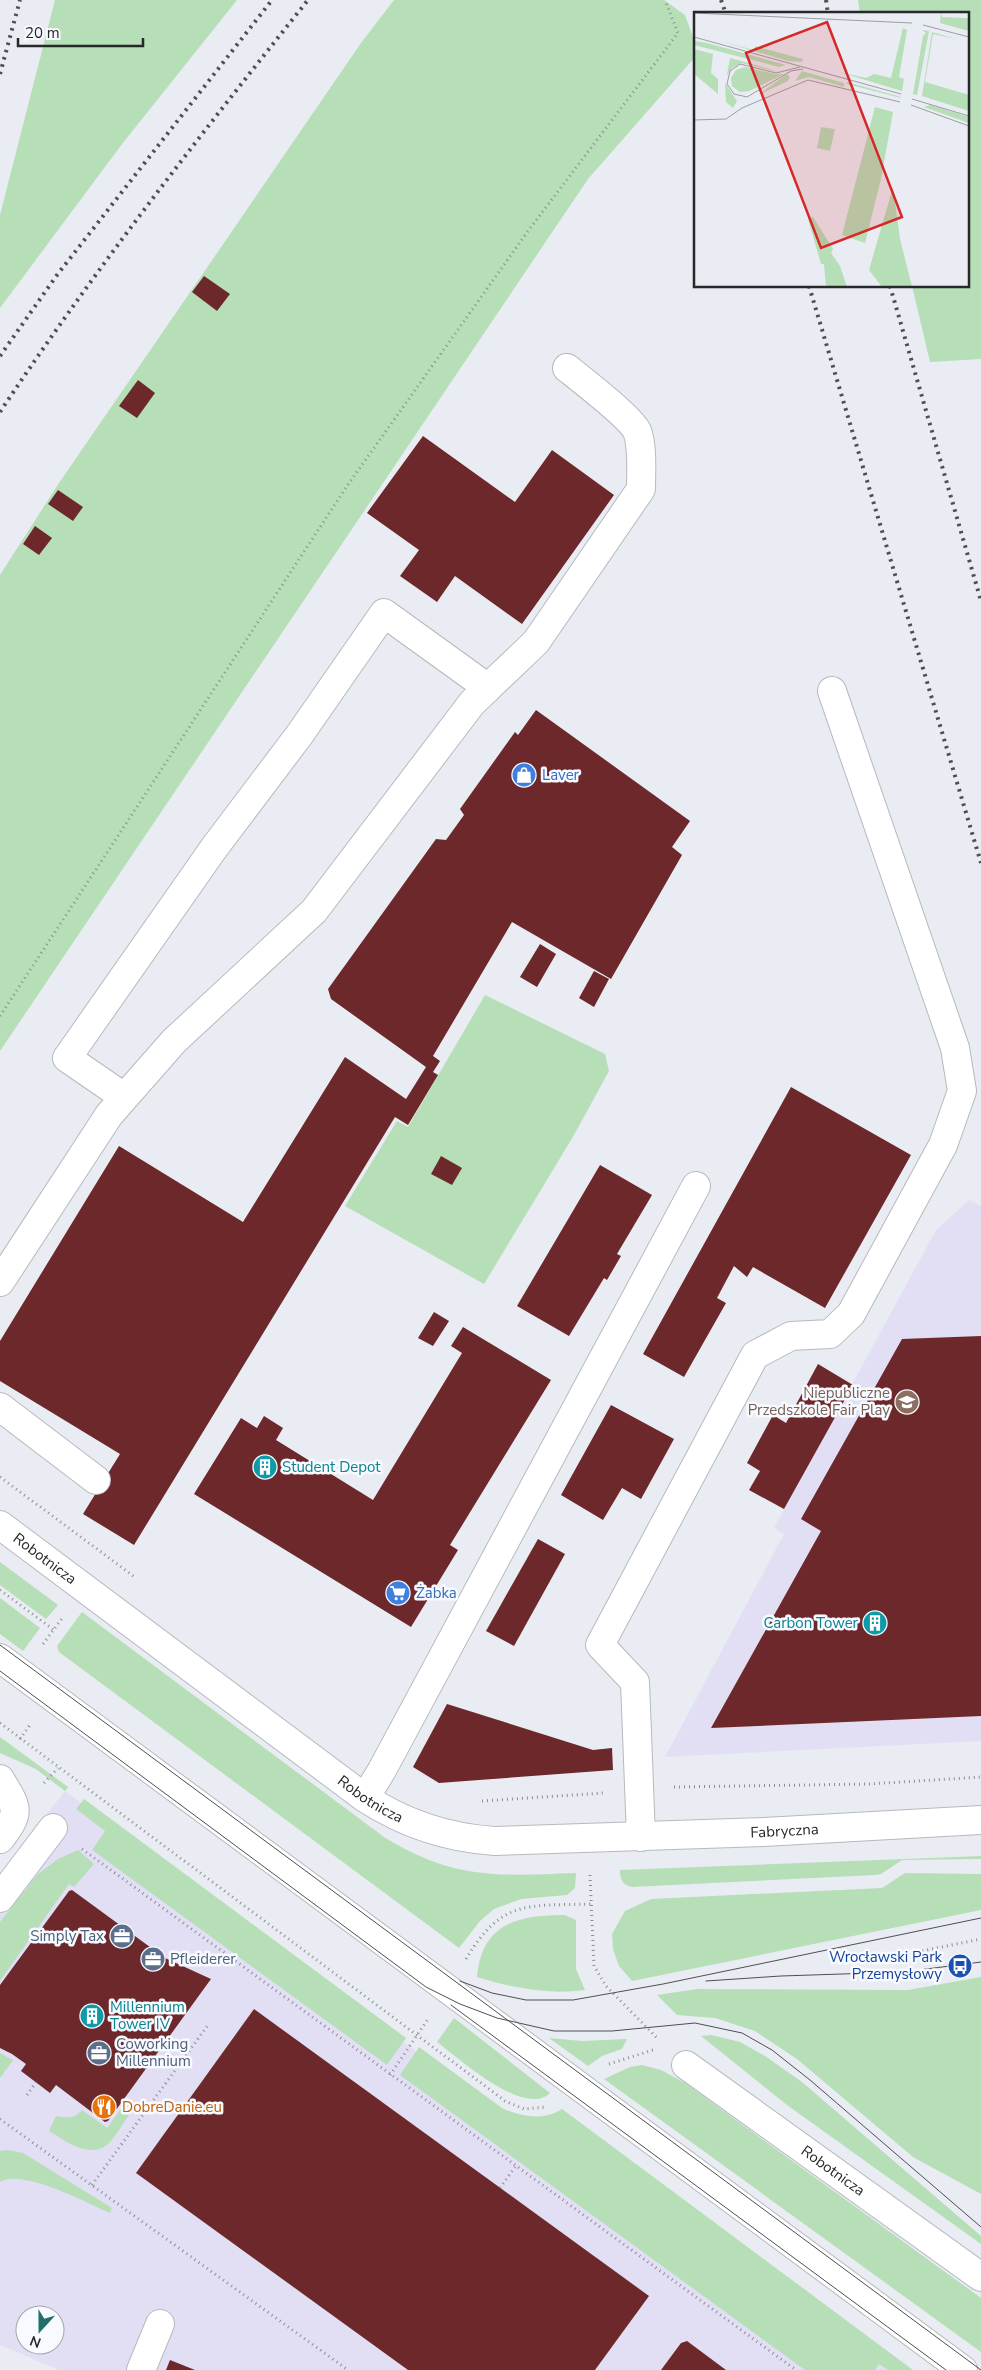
<svg xmlns="http://www.w3.org/2000/svg" width="981" height="2370" viewBox="0 0 981 2370" font-family="'Nunito Sans',sans-serif">
	<rect width="100%" height="100%" fill="#e9ecf2"/>
	<g fill="#e2dff5" fill-rule="evenodd">
		<path d="M969,1200L981,1206V1741L665,1757L784,1534L774,1528L936,1230Z"/>
		<path d="M65,1791L416,2051L888,2370H59L0,2345V1873ZM25,2315H55V2345H25Z"/>
	</g>
	<g fill="#b6deb7">
		<path d="M55,0H237L122,144L0,308V215Z"/>
		<path d="M394,0H664L685,15L695,43V57L588,179L0,1051V575L59,483L215,256L361,43Z"/>
		<path d="M858,0H981V359L930,362L912,286H967V14H860Z"/>
		<path d="M485,995L605,1054L609,1071L574,1135L484,1284L345,1206L397,1121L408,1127Z"/>
		<path d="M0,1562L58,1605L46,1619L0,1585Z"/>
		<path d="M0,1598L40,1628L23,1651L0,1634Z"/>
		<path d="M82,1612L384,1837C453,1880 499,1876 576,1873L575,1888L567,1895L521,1899L494,1909L480,1921L459,1948L59,1652L57,1646Z"/>
		<path d="M0,1737L68,1787L65,1791L36,1769L0,1753Z"/>
		<path d="M84,1799L406,2038L387,2065L92,1850L105,1831L76,1809Z"/>
		<path d="M78,1850L94,1864L74,1887L69,1884L0,1981V1922L38,1874L58,1859Z"/>
		<path d="M981,1856V1859L902,1860L881,1874L875,1875L632,1887C622,1885 620,1879 620,1870Z"/>
		<path d="M905,1873L981,1874V1910L632,1981L619,1966L613,1949L612,1934L625,1911L651,1899L882,1888Z"/>
		<path d="M565,1915L576,1920V1969L585,1990C547,1995 513,1988 477,1977C482,1923 518,1915 565,1915Z"/>
		<path d="M981,1977V2194L913,2157L797,2059L755,2031L715,2018L677,2015L657,1995L697,1989L908,1990Z"/>
		<path d="M454,2018L550,2093C524,2118 459,2058 437,2042Z"/>
		<path d="M711,2035L740,2042L765,2056L802,2082L981,2236V2244L787,2105L701,2036Z"/>
		<path d="M549,2038L582,2041L627,2039L622,2049L602,2056L588,2066Z"/>
		<path d="M419,2047L502,2108C521,2117 544,2121 562,2109L913,2370H888L879,2364L875,2370H805L400,2075Z"/>
		<path d="M0,2053L13,2060L0,2078Z"/>
		<path d="M642,2065L661,2070L685,2083L981,2298V2352L604,2079L630,2067Z"/>
		<path d="M121,2109L129,2115C122,2124 116,2137 108,2144C90,2160 64,2140 49,2131L56,2116C67,2118 75,2119 82,2110L107,2128Z"/>
		<path d="M7,2150L23,2153L112,2208L110,2213C87,2203 22,2168 0,2182V2151Z"/>
	</g>
	<g fill="#6c282a">
		<path d="M204,276L230,294L217,311L192,292Z"/>
		<path d="M138,380L155,393L137,418L119,406Z"/>
		<path d="M423,436L515,502L552,450L614,495L522,624L455,576L437,602L400,576L419,550L367,513Z"/>
		<path d="M58,490L83,507L73,521L48,504Z"/>
		<path d="M35,526L52,538L39,555L23,544Z"/>
		<path d="M536,710L690,821L672,847L682,855L611,979L512,922L433,1056L440,1061L433,1072L438,1075L408,1125L395,1117L134,1545L83,1514L120,1454L0,1381V1341L119,1146L243,1222L345,1057L406,1099L426,1067L331,999L328,989L436,839L446,840L464,815L460,809L515,732L518,735Z"/>
		<path d="M540,944L556,954L537,987L520,977Z"/>
		<path d="M594,971L609,979L594,1007L579,998Z"/>
		<path d="M791,1087L911,1155L825,1308L753,1267L747,1277L734,1266L717,1298L726,1303L684,1377L643,1354Z"/>
		<path d="M441,1156L462,1168L452,1185L431,1174Z"/>
		<path d="M600,1165L652,1195L617,1254L621,1256L607,1280L604,1278L569,1336L517,1306Z"/>
		<path d="M434,1312L449,1321L433,1346L418,1338Z"/>
		<path d="M463,1327L551,1380L450,1545L458,1550L411,1627L194,1494L241,1418L257,1428L264,1416L283,1428L276,1440L373,1500L462,1353L451,1346Z"/>
		<path d="M981,1336V1716L711,1728L821,1531L801,1519L902,1339Z"/>
		<path d="M818,1364L853,1385L784,1509L749,1490L760,1471L747,1463L773,1415L786,1423Z"/>
		<path d="M611,1405L674,1439L641,1499L622,1488L603,1520L561,1495Z"/>
		<path d="M538,1539L565,1554L514,1646L486,1631Z"/>
		<path d="M447,1704L593,1750L612,1748L613,1770L439,1783L413,1767Z"/>
		<path d="M72,1890L165,1958L211,1979L108,2121L105,2122L56,2085L50,2093L21,2071L26,2064L12,2054L0,2048V1985L69,1891Z"/>
		<path d="M254,2009L649,2296L595,2370H408L136,2173Z"/>
		<path d="M687,2341L726,2370H661L681,2343Z"/>
		<path d="M170,2360L195,2370H166Z"/>
	</g>
	<g fill="none" stroke-linecap="round" stroke-linejoin="round">
		<defs>
			<g id="minor">
				<path d="M124,1097L67,1058L214,848L300,734L384,613L488,688"/>
				<path d="M0,1282L109,1115L174,1041L314,911L472,703L536,642L641,489C641,473 643,446 637,431C630,417 582,380 567,368"/>
				<path d="M0,1407L96,1480"/>
				<path id="s1" d="M0,1525L365,1798C405,1824 446,1838 495,1841L764,1832L981,1820"/>
				<path d="M0,1658L963,2370"/>
				<path d="M0,1779C17,1808 22,1811 0,1839"/>
				<path d="M365,1798L382,1770L696,1186"/>
				<path d="M641,1837L635,1682L600,1645L755,1355L791,1336L830,1334L851,1314L943,1145L962,1091L955,1048L832,691"/>
				<path d="M0,1898L53,1828"/>
				<path id="s2" d="M686,2065L981,2277"/>
				<path d="M141,2370L160,2324"/>
			</g>
		</defs>
		<use href="#minor" stroke="#b6b9be" stroke-width="30"/>
		<g stroke="#8c8e92" stroke-width="3" stroke-dasharray="1 4" stroke-linecap="butt">
			<path d="M0,1016L347,486L528,231L678,33L665,0"/>
			<path d="M0,1477L136,1578"/>
			<path d="M0,1590L54,1630"/>
			<path d="M43,1644L63,1617"/>
			<path d="M0,1723L505,2101L524,2109L546,2107"/>
			<path d="M20,1739L30,1725"/>
			<path d="M44,1783L58,1768"/>
			<path d="M674,1787L869,1784L981,1777"/>
			<path d="M482,1801L603,1793"/>
			<path d="M82,1849L796,2370"/>
			<path d="M590,1875L594,1966L606,1986L659,2040"/>
			<path d="M888,1958L981,1939"/>
			<path d="M466,1959C502,1899 527,1906 591,1904"/>
			<path d="M609,2064L653,2050"/>
			<path d="M390,2075L428,2019"/>
			<path d="M27,2095L36,2082"/>
			<path d="M0,2119L348,2370"/>
			<path d="M92,2185L208,2025"/>
			<path d="M500,2188L515,2167"/>
		</g>
		<use href="#minor" stroke="#fff" stroke-width="28"/>
		<g stroke="#4e4f52" stroke-width="1">
			<path d="M0,1645L981,2370"/>
			<path d="M0,1671L426,1987L460,2004L497,2018L554,2031H612L695,2023L742,2033L772,2050L810,2080L981,2227"/>
			<path d="M460,1981L492,1993L526,2000H573L663,1984L981,1918"/>
			<path d="M706,1981L781,1976L903,1972L981,1962"/>
			<path d="M451,2005L946,2370"/>
		</g>
		<g stroke="#4e4f52" stroke-width="4" stroke-dasharray="2.5 5" stroke-linecap="butt">
			<path d="M721,0L726,14"/>
			<path d="M826,0L828,14"/>
			<path d="M0,74L20,0"/>
			<path d="M809,286L981,863"/>
			<path d="M890,286L981,601"/>
			<path d="M0,356L57,275L272,0"/>
			<path d="M0,412C95,269 201,134 308,0"/>
		</g>
	</g>
	<defs>
		<symbol id="shop-disc" viewBox="-11 -11 22 22"><circle r="9.5" fill="#3f7fe0" stroke="#f7faff"/><path d="M-5-2.5h2.3a2.7 3.5 0 0 1 5.4 0H5L5.5 6h-11ZM-1.5-2.5h3a1.5 2.3 0 0 0-3 0Z" fill="#fff"/></symbol>
		<symbol id="school-disc" viewBox="-11 -11 22 22"><circle r="9.5" fill="#8d6e63" stroke="#f7faff"/><path d="M0-5L7-2L0 1L-7-2ZM-4 1L0 2.5L4 1V4Q0 6-4 4Z" fill="#fff"/></symbol>
		<symbol id="building-disc" viewBox="-11 -11 22 22"><circle r="9.5" fill="#0f9aa8" stroke="#f7faff"/><path d="M-4-6H4V6H1V3H-1V6H-4ZM-2.5-4.3h1.7v1.8h-1.7ZM.8-4.3h1.7v1.8H.8ZM-2.5-1h1.7V.8h-1.7ZM.8-1h1.7V.8H.8Z" fill="#fff"/></symbol>
		<symbol id="supermarket-disc" viewBox="-11 -11 22 22"><circle r="9.5" fill="#3f7fe0" stroke="#f7faff"/><path d="M-6-5.5h2.5l.6 2H6L4.5 2H-2.5L-4.4-4H-6ZM-1.5 3.2a1.3 1.3 0 1 0 .1 0ZM3 3.2a1.3 1.3 0 1 0 .1 0Z" fill="#fff"/></symbol>
		<symbol id="office-disc" viewBox="-11 -11 22 22"><circle r="9.5" fill="#5c6f8a" stroke="#f7faff"/><path d="M-6-3h4V-5.5h4V-3h4V5H-6ZM-1-4.5V-3h2v-1.5ZM-6 0V1H6V0Z" fill="#fff"/></symbol>
		<symbol id="bus-disc" viewBox="-11 -11 22 22"><circle r="9.5" fill="#1a4fb4" stroke="#f7faff"/><path d="M-5-6H5V4H4V6H2V4H-2V6H-4V4H-5ZM-3.5-4V0h7V-4ZM-3.5 1.2v1.5H-2V1.2ZM2 1.2v1.5H3.5V1.2Z" fill="#fff"/></symbol>
		<symbol id="restaurant-disc" viewBox="-11 -11 22 22"><circle r="9.5" fill="#e8710a" stroke="#f7faff"/><path d="M-5-6h1v4h1v-4h1v4h1v-4h1v5L-1.5 .5V6h-2V.5L-5-1ZM5-6V6H3V1.5H1.5Q1.5-4 5-6Z" fill="#fff"/></symbol>
	</defs>
	<g fill-rule="evenodd">
		<use href="#shop-disc" x="510" y="761" width="28" height="28"/>
		<use href="#school-disc" x="893" y="1388" width="28" height="28"/>
		<use href="#building-disc" x="251" y="1453" width="28" height="28"/>
		<use href="#supermarket-disc" x="384" y="1579" width="28" height="28"/>
		<use href="#building-disc" x="861" y="1609" width="28" height="28"/>
		<use href="#office-disc" x="108" y="1922" width="28" height="28"/>
		<use href="#office-disc" x="139" y="1945" width="28" height="28"/>
		<use href="#bus-disc" x="946" y="1952" width="28" height="28"/>
		<use href="#building-disc" x="78" y="2002" width="28" height="28"/>
		<use href="#office-disc" x="85" y="2039" width="28" height="28"/>
		<use href="#restaurant-disc" x="90" y="2093" width="28" height="28"/>
	</g>
	<g text-anchor="middle" stroke-width="5" stroke-linejoin="round" paint-order="stroke">
		<g font-size="15" fill="#366cbe" stroke="#f7faff" text-anchor="start">
			<text x="542" y="780">Laver</text>
			<text x="416" y="1598">Żabka</text>
		</g>
		<g font-size="15" fill="#785e54" stroke="#f7faff" text-anchor="end">
			<text x="890" y="1398">Niepubliczne<tspan x="890" dy="17">Przedszkole Fair Play</tspan></text>
		</g>
		<g font-size="15" fill="#0d838f" stroke="#f7faff" text-anchor="start">
			<text x="282" y="1472">Student Depot</text>
			<text x="858" y="1628" text-anchor="end">Carbon Tower</text>
			<text x="110" y="2012">Millennium<tspan x="110" dy="17">Tower IV</tspan></text>
		</g>
		<g font-size="15" fill="#27282a" stroke="#f7faff">
			<text dy="5" stroke="none"><textPath href="#s1" startOffset="56">Robotnicza</textPath></text>
			<text dy="5" stroke="none"><textPath href="#s1" startOffset="461">Robotnicza</textPath></text>
			<text dy="5" stroke="none"><textPath href="#s1" startOffset="884">Fabryczna</textPath></text>
			<text dy="5" stroke="none"><textPath href="#s2" startOffset="181">Robotnicza</textPath></text>
		</g>
		<g font-size="15" fill="#4e5e75" stroke="#f7faff" text-anchor="start">
			<text x="104" y="1941" text-anchor="end">Simply Tax</text>
			<text x="170" y="1964">Pfleiderer</text>
			<text x="116" y="2049">Coworking<tspan x="116" dy="17">Millennium</tspan></text>
		</g>
		<g font-size="15" fill="#164399" stroke="#f7faff" text-anchor="end">
			<text x="942" y="1962">Wrocławski Park<tspan x="942" dy="17">Przemysłowy</tspan></text>
		</g>
		<g font-size="15" fill="#c56008" stroke="#f7faff" text-anchor="start">
			<text x="122" y="2112">DobreDanie.eu</text>
		</g>
	</g>
	<g transform="translate(694 12)">
		<rect width="275" height="275" fill="#e9ecf2"/>
		<path d="M247,0L248,5L274,6L275,19L246,11ZM209,16L213,18L205,65L210,67L208,79L145,60L172,66L180,62L197,66ZM228,18L235,19L223,83L219,82L229,24L232,21ZM238,20L262,27L239,22L231,70L275,83V99L228,84ZM0,29L13,31L92,53L85,55L0,33ZM26,29L60,38L61,34L109,47L108,50L94,49ZM0,37L19,42L17,61L24,67V82L0,62ZM36,46L76,57L85,60L47,51L38,56L33,63ZM51,55L81,62H90L55,79L46,80L38,74L37,66L42,58ZM108,59L150,71V75L115,65L101,69ZM93,62L96,65L94,69L64,83ZM153,70L207,85V86L153,72ZM31,71L43,89L39,96L32,90ZM236,93L275,105V111L230,95ZM181,95L199,100L187,167L171,231L148,223ZM127,115L141,117L136,139L123,136ZM199,175L206,227L218,275H188L175,258ZM119,205L139,237L137,241L146,254L153,275H132L130,252H127L114,207Z" fill="#b6deb7"/>
		<path fill="none" stroke="#9b9ea2" stroke-width="1" d="M0,1L218,11M229,13L275,25M0,25L207,82M106,55L82,61L46,52L36,59L33,72L40,82L53,85L97,59L109,57M218,87L275,104M217,93L275,114M0,108L32,107L48,96L114,68L206,90"/>
		<path fill="#d62828" fill-opacity="0.15" stroke="#d62828" stroke-width="2.5" d="M133,10L208,205L127,236L52,41Z"/>
		<rect width="275" height="275" fill="none" stroke="#27282a" stroke-width="2.5"/>
	</g>
	<g transform="translate(40 2330) rotate(201)"><circle r="24" fill="#f7faff" stroke="#a4a6aa"/>
	<path d="M0-4L9 19L0 12L-9 19Z" fill="#256f69"/>
	<text y="-8" font-size="14" font-weight="bold" text-anchor="middle" fill="#27282a">N</text>
	</g>
	<path d="M18 38v8h125v-8" fill="none" stroke="#27282a" stroke-width="2.5"/>
	<text x="25" y="38" font-size="15" fill="#27282a" stroke="#f7faff" stroke-width="4" paint-order="stroke">20 m</text>
</svg>
